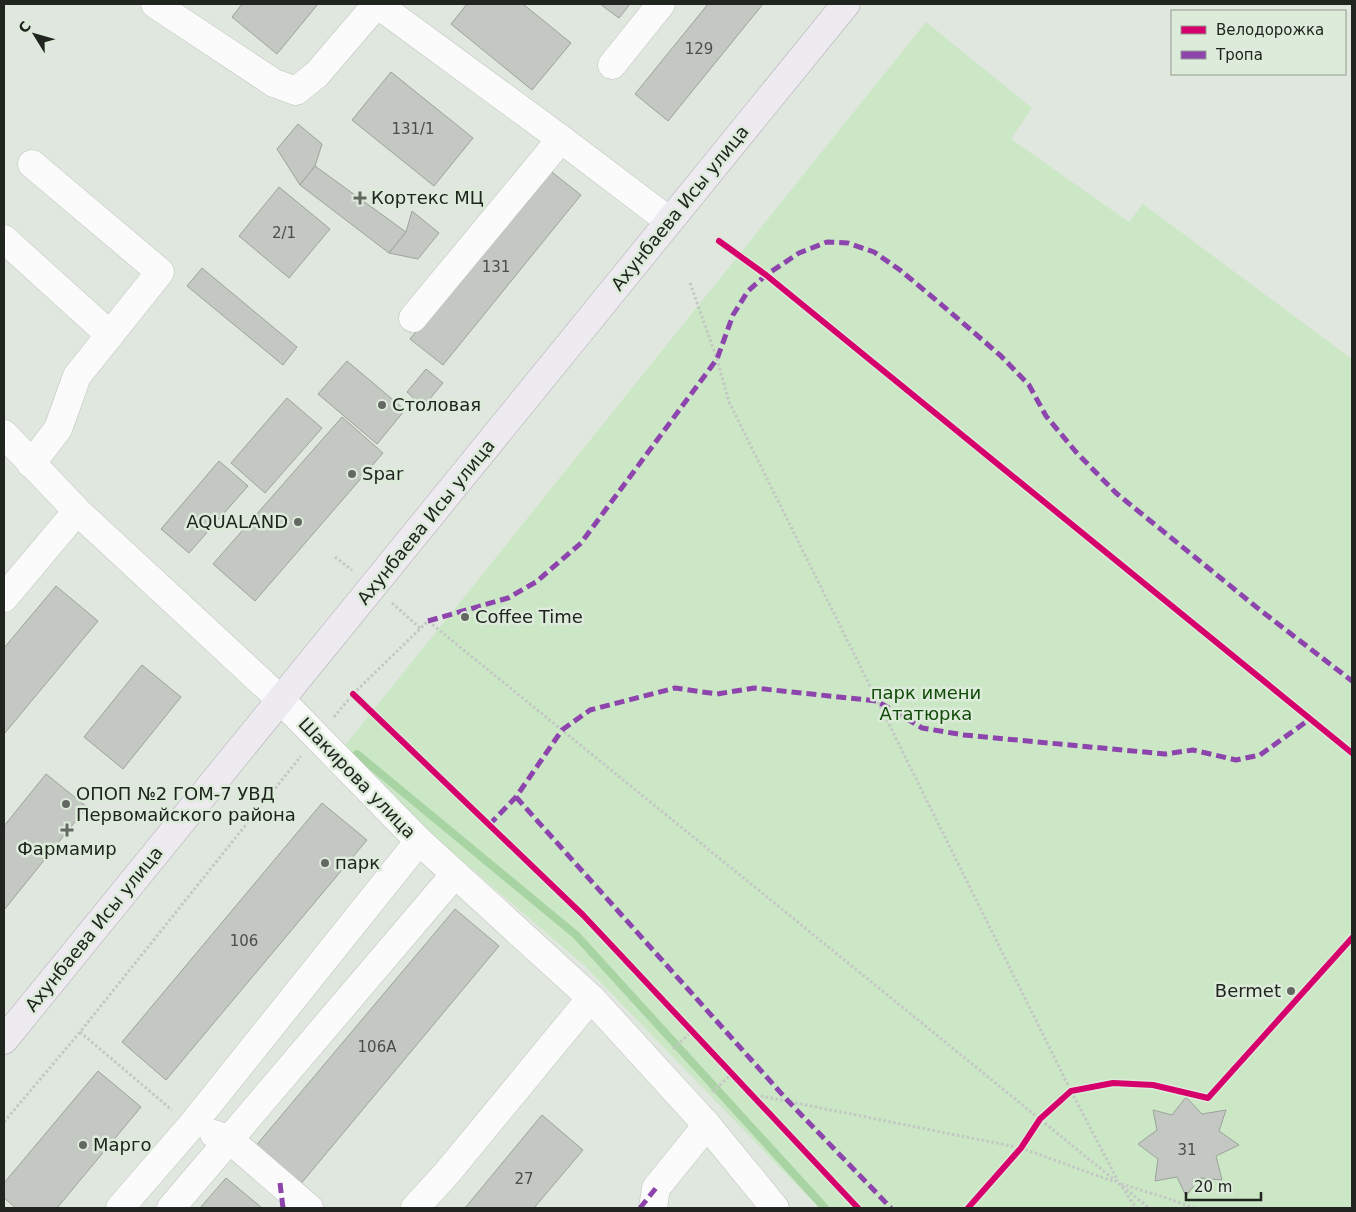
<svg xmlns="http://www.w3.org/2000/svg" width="1356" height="1212" viewBox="0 0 1356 1212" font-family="'DejaVu Sans',sans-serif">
	<rect width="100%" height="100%" fill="#e0e7de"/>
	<path fill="#cbe7c6" d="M926,22L1032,108L1011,139L1129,222L1143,204L1352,359V1208H819L585,966L338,754Z"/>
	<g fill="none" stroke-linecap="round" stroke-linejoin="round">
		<path stroke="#a8d3a2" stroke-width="8" d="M357,754L576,935L825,1208"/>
	</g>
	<g fill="#c3c9c2" stroke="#9da29b">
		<path d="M242,4H318L277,54L232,17Z"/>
		<path d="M467,4H523L571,43L532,90L451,24Z"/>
		<path d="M600,4H630L619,18Z"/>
		<path d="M708,4H763L668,121L635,94Z"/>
		<path d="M391,72L473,138L434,186L352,120Z"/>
		<path d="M298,124L322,144L315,166L300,185L277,149Z"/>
		<path d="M315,166L406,232L389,253L300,185Z"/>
		<path d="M548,169L581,195L443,365L410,339Z"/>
		<path d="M279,187L330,229L289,278L239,236Z"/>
		<path d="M412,211L439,233L418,259L389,253L406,232Z"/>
		<path d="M202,268L297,347L283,365L187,286Z"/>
		<path d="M347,361L405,410L377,444L318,394Z"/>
		<path d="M426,369L443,383L423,407L407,392Z"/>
		<path d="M287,398L322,428L265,493L231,463Z"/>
		<path d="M342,417L383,453L255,601L213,564Z"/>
		<path d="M219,461L248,486L189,553L161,529Z"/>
		<path d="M56,586L98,621L4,734V648Z"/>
		<path d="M142,665L181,697L123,769L84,737Z"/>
		<path d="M46,774L87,807L4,910V826Z"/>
		<path d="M322,803L367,840L166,1080L122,1042Z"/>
		<path d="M455,909L499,946L299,1186L254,1148Z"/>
		<path d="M98,1071L141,1107L57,1208H16L4,1198V1183Z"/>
		<path d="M1186,1097L1202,1114L1226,1110L1219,1131L1239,1145L1216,1156L1222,1180L1200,1178L1186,1196L1177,1177L1155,1181L1158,1159L1138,1144L1157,1130L1153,1110L1172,1115Z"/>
		<path d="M542,1115L583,1150L534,1208H465Z"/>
		<path d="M226,1178L262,1208H200Z"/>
	</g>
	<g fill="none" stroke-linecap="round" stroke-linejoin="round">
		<defs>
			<g id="minor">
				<path d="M155,4L274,83L296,91L317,74L377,4L561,139L669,221"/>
				<path d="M612,65L661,4"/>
				<path d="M4,239L110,335"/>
				<path d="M413,318L561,139"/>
				<path d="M4,434L77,511L281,700L419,841L591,998L707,1125L775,1208"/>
				<path d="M31,464L58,429L77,376L160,272L32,164"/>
				<path d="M4,598L77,511"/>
				<path d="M214,1134L230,1140L309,1208"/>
				<path d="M120,1208L191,1126L419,841"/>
				<path d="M171,1208L455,874"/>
				<path d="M415,1208L447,1173L591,998"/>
				<path d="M653,1208L656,1188L707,1125"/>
			</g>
			<path id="major" d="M4,1040L846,4"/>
		</defs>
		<use href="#minor" stroke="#bec4bd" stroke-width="29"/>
		<use href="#major" stroke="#b0aeb4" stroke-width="29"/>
		<g stroke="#c4c8c4" stroke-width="3" stroke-dasharray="2.5 2.5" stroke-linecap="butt">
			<path d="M719,241L766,275L1352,753"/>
			<path d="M690,283L717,359L729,402L1071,1091L1118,1181"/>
			<path d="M335,557L352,570"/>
			<path d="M392,603L421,629"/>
			<path d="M334,717L353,694L428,621L1149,1208"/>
			<path d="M80,1032L172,1110"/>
			<path d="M673,1049L692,1031"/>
			<path d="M712,1092L732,1074"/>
			<path d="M751,1094L1021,1148L1115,1182"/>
			<path d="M4,1122L80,1032L301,756"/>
			<path d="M1121,1184L1167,1198L1194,1208"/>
			<path d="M1122,1187L1136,1208"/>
		</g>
		<use href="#minor" stroke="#fafbfa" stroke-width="28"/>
		<use href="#major" stroke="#eeebf0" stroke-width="28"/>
		<g stroke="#8e44ad" stroke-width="5" stroke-dasharray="10 5" stroke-linecap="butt">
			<path d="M428,621L508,598L536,582L581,543L717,359L733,315L748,291L766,275L799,253L827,242L848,243L874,252L900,270L949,311L1001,356L1029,385L1046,416L1076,452L1116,493L1260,610L1352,681"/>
			<path d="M516,797L789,1102L891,1208"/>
			<path d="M489,825L516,797L562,730L590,710L675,688L717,694L754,688L877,701L922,728L964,735L1165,754L1193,750L1236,760L1260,755L1310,719"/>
			<path d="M280,1183L283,1208"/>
			<path d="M640,1208L656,1188"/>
		</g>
		<defs>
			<g id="cycleway">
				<path d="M719,241L766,275L1352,753"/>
				<path d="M353,694L583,915L858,1208"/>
				<path d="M968,1208L1021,1148L1040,1119L1071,1091L1113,1083L1153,1085L1208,1098L1352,938"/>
			</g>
		</defs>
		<use href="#cycleway" stroke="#ddebda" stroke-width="9"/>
		<use href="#cycleway" stroke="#d6006c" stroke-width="6"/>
	</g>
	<g fill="#636962" stroke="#ddebda" stroke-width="2">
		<path d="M357.5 190.5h5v5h5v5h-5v5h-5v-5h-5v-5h5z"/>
		<circle cx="382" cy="405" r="5"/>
		<circle cx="352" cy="474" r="5"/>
		<circle cx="298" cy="522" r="5"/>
		<circle cx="465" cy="617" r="5"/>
		<circle cx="66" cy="804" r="5"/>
		<path d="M64.5 822.5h5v5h5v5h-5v5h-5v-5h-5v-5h5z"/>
		<circle cx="325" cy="863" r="5"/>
		<circle cx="1291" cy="991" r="5"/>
		<circle cx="83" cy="1145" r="5"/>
	</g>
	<g text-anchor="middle" stroke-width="5" stroke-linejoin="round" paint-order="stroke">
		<g font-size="15" fill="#494e48">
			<text x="699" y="54">129</text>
			<text x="413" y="134">131/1</text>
			<text x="284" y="238">2/1</text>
			<text x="496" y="272">131</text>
			<text x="244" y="946">106</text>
			<text x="377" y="1052">106А</text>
			<text x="1187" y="1155">31</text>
			<text x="524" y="1184">27</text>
		</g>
		<g font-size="18" fill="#20251f" stroke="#ddebda" text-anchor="start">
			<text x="371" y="204">Кортекс МЦ</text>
			<text x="392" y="411">Столовая</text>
			<text x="362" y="480">Spar</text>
			<text x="288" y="528" text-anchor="end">AQUALAND</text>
			<text x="475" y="623">Coffee Time</text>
			<text x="76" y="800">ОПОП №2 ГОМ-7 УВД<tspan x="76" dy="21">Первомайского района</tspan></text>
			<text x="67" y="855" text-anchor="middle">Фармамир</text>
			<text x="335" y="869">парк</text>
			<text x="1281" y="997" text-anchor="end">Bermet</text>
			<text x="93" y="1151">Марго</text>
		</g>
		<g font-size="18" fill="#20251f" stroke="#ddebda">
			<text transform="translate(680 208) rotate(-51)" y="6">Ахунбаева Исы улица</text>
			<text transform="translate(426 522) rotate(-51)" y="6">Ахунбаева Исы улица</text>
			<text transform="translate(357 778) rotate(46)" y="6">Шакирова улица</text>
			<text transform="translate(94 929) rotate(-51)" y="6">Ахунбаева Исы улица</text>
		</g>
		<g font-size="18" fill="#104b07" stroke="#ddebda">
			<text x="926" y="699">парк имени<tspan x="926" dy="21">Ататюрка</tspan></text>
		</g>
	</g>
	<rect width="1356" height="1212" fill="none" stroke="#20251f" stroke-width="10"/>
	<rect x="1171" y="10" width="175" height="65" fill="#ddebda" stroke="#919c8f"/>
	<rect x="1181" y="26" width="25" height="8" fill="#d6006c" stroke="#919c8f"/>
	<text x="1216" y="35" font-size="15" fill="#20251f">Велодорожка</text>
	<rect x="1181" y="51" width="25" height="8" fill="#8e44ad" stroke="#919c8f"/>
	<text x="1216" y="60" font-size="15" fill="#20251f">Тропа</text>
	<g transform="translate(35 35) rotate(307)" stroke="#ddebda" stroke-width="4" paint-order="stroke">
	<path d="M0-4L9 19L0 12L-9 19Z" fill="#20251f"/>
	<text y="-8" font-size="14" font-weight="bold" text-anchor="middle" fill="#20251f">С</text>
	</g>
	<path d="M1186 1192v8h75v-8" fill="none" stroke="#20251f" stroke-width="2.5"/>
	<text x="1194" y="1192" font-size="15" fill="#20251f" stroke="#ddebda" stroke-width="4" paint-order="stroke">20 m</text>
</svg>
